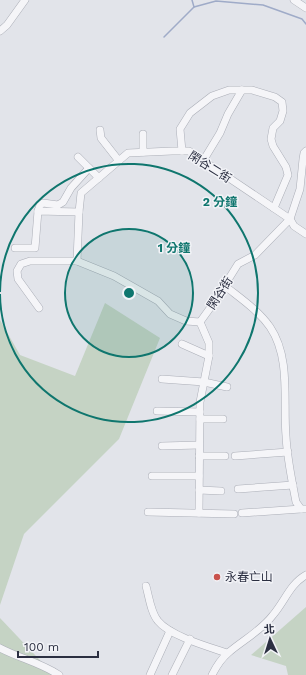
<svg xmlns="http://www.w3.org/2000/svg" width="306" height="675" viewBox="0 0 306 675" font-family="'Work Sans','Noto Sans TC',sans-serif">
	<rect width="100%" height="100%" fill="#e2e4ea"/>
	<g fill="#c5d3c4">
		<path d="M105,303L160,338L119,439L24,534L0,605V320L20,355L75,376Z"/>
		<path d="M306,607V675H288L286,666L251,655Z"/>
		<path d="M0,618L53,674V675H0Z"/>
	</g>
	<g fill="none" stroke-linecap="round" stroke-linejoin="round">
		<g stroke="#9fabc8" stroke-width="1.5">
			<path d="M192,0L194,7L216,1L263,5L302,19L306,24"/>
			<path d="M164,37L194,7"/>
		</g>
		<defs>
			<g id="minor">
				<path d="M294,0L306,8"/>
				<path d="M0,31L7,25L25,0"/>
				<path d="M100,130L101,138L119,161"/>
				<path d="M143,134V152"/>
				<path d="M182,151L180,129L190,113L212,96L229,90H252L275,97L282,102L283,111L280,121L273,128L271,139L273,146L286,167L288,175L274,208"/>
				<path d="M78,157L99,178"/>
				<path d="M203,161L220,133L228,114L242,90"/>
				<path d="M38,211L40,205L43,203L58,205L63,202L71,188L89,168"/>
				<path d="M15,248H35L38,211L79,212"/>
				<path d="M77,261L79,212L81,193L128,153L172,151H189L290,219L294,226L306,234"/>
				<path d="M225,286C240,298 258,310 270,327C291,358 283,401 286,436C287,458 292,481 296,502L301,509H306"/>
				<path d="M39,308L18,279L17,271L21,264L30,261H77L114,276L158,301L170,314L186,321L200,322L213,304L238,264L255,255L290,219L300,189L303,159L304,153L306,151"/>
				<path d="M182,344L209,356"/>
				<path d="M162,379L204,382L227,387"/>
				<path d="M157,411L200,412"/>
				<path d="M200,419H223"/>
				<path d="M162,446L199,445"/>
				<path d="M199,456H225"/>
				<path d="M235,456L288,452"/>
				<path d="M152,476H199"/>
				<path d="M238,489L293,485"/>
				<path d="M199,490L221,491"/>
				<path d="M148,512L234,514"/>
				<path d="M199,513L200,402L209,356V343L200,322"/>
				<path d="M242,513L301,509"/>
				<path d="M146,586C149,597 151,613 158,621C170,636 209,647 227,653"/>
				<path d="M0,648C19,658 41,663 59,675"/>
				<path d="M150,675L170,631"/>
				<path d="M172,675L190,639"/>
				<path d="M212,675C216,667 221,659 228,653C243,640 261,631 273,615C285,601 290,584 306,575"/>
			</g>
		</defs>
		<use href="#minor" stroke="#abaeb7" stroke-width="8"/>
		<use href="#minor" stroke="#f5f5f8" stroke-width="7"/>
	</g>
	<circle cx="129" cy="293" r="64" fill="#0f766e" fill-opacity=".12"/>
	<g fill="none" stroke="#0f766e" stroke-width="2">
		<circle cx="129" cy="293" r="64"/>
		<path d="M0 292A129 129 0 1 1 0 294"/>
	</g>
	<circle fill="#c9524d" stroke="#f2f3f7" stroke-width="1.5" cx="217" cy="577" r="4"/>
	<g text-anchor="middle" stroke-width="3" stroke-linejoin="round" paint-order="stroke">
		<g font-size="12" fill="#2b2f41" stroke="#f2f3f7">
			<text transform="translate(210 167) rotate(32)" y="4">閑谷二街</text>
			<text transform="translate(220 293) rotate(-57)" y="4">閑谷街</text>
		</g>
		<g font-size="12" fill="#2b2f41" stroke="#f2f3f7" text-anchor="start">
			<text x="225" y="581">永春亡山</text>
		</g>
	</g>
	<circle cx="129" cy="293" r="6" fill="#0f766e" stroke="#f2f3f7" stroke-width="2"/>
	<g font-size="12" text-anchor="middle" font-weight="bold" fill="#0f766e" stroke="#f2f3f7" stroke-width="3" stroke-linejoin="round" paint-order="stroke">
		<text x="220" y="206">2 分鐘</text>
		<text x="174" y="252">1 分鐘</text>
	</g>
	<g transform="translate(270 639) rotate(356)" stroke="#f2f3f7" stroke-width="3" paint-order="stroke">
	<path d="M0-3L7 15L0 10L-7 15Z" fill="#2b2f41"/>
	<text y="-6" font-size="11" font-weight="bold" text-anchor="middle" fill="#2b2f41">北</text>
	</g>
	<path d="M18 651v6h80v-6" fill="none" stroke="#2b2f41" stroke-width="2"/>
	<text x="24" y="651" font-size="12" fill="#2b2f41" stroke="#f2f3f7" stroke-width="3" paint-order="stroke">100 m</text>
</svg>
